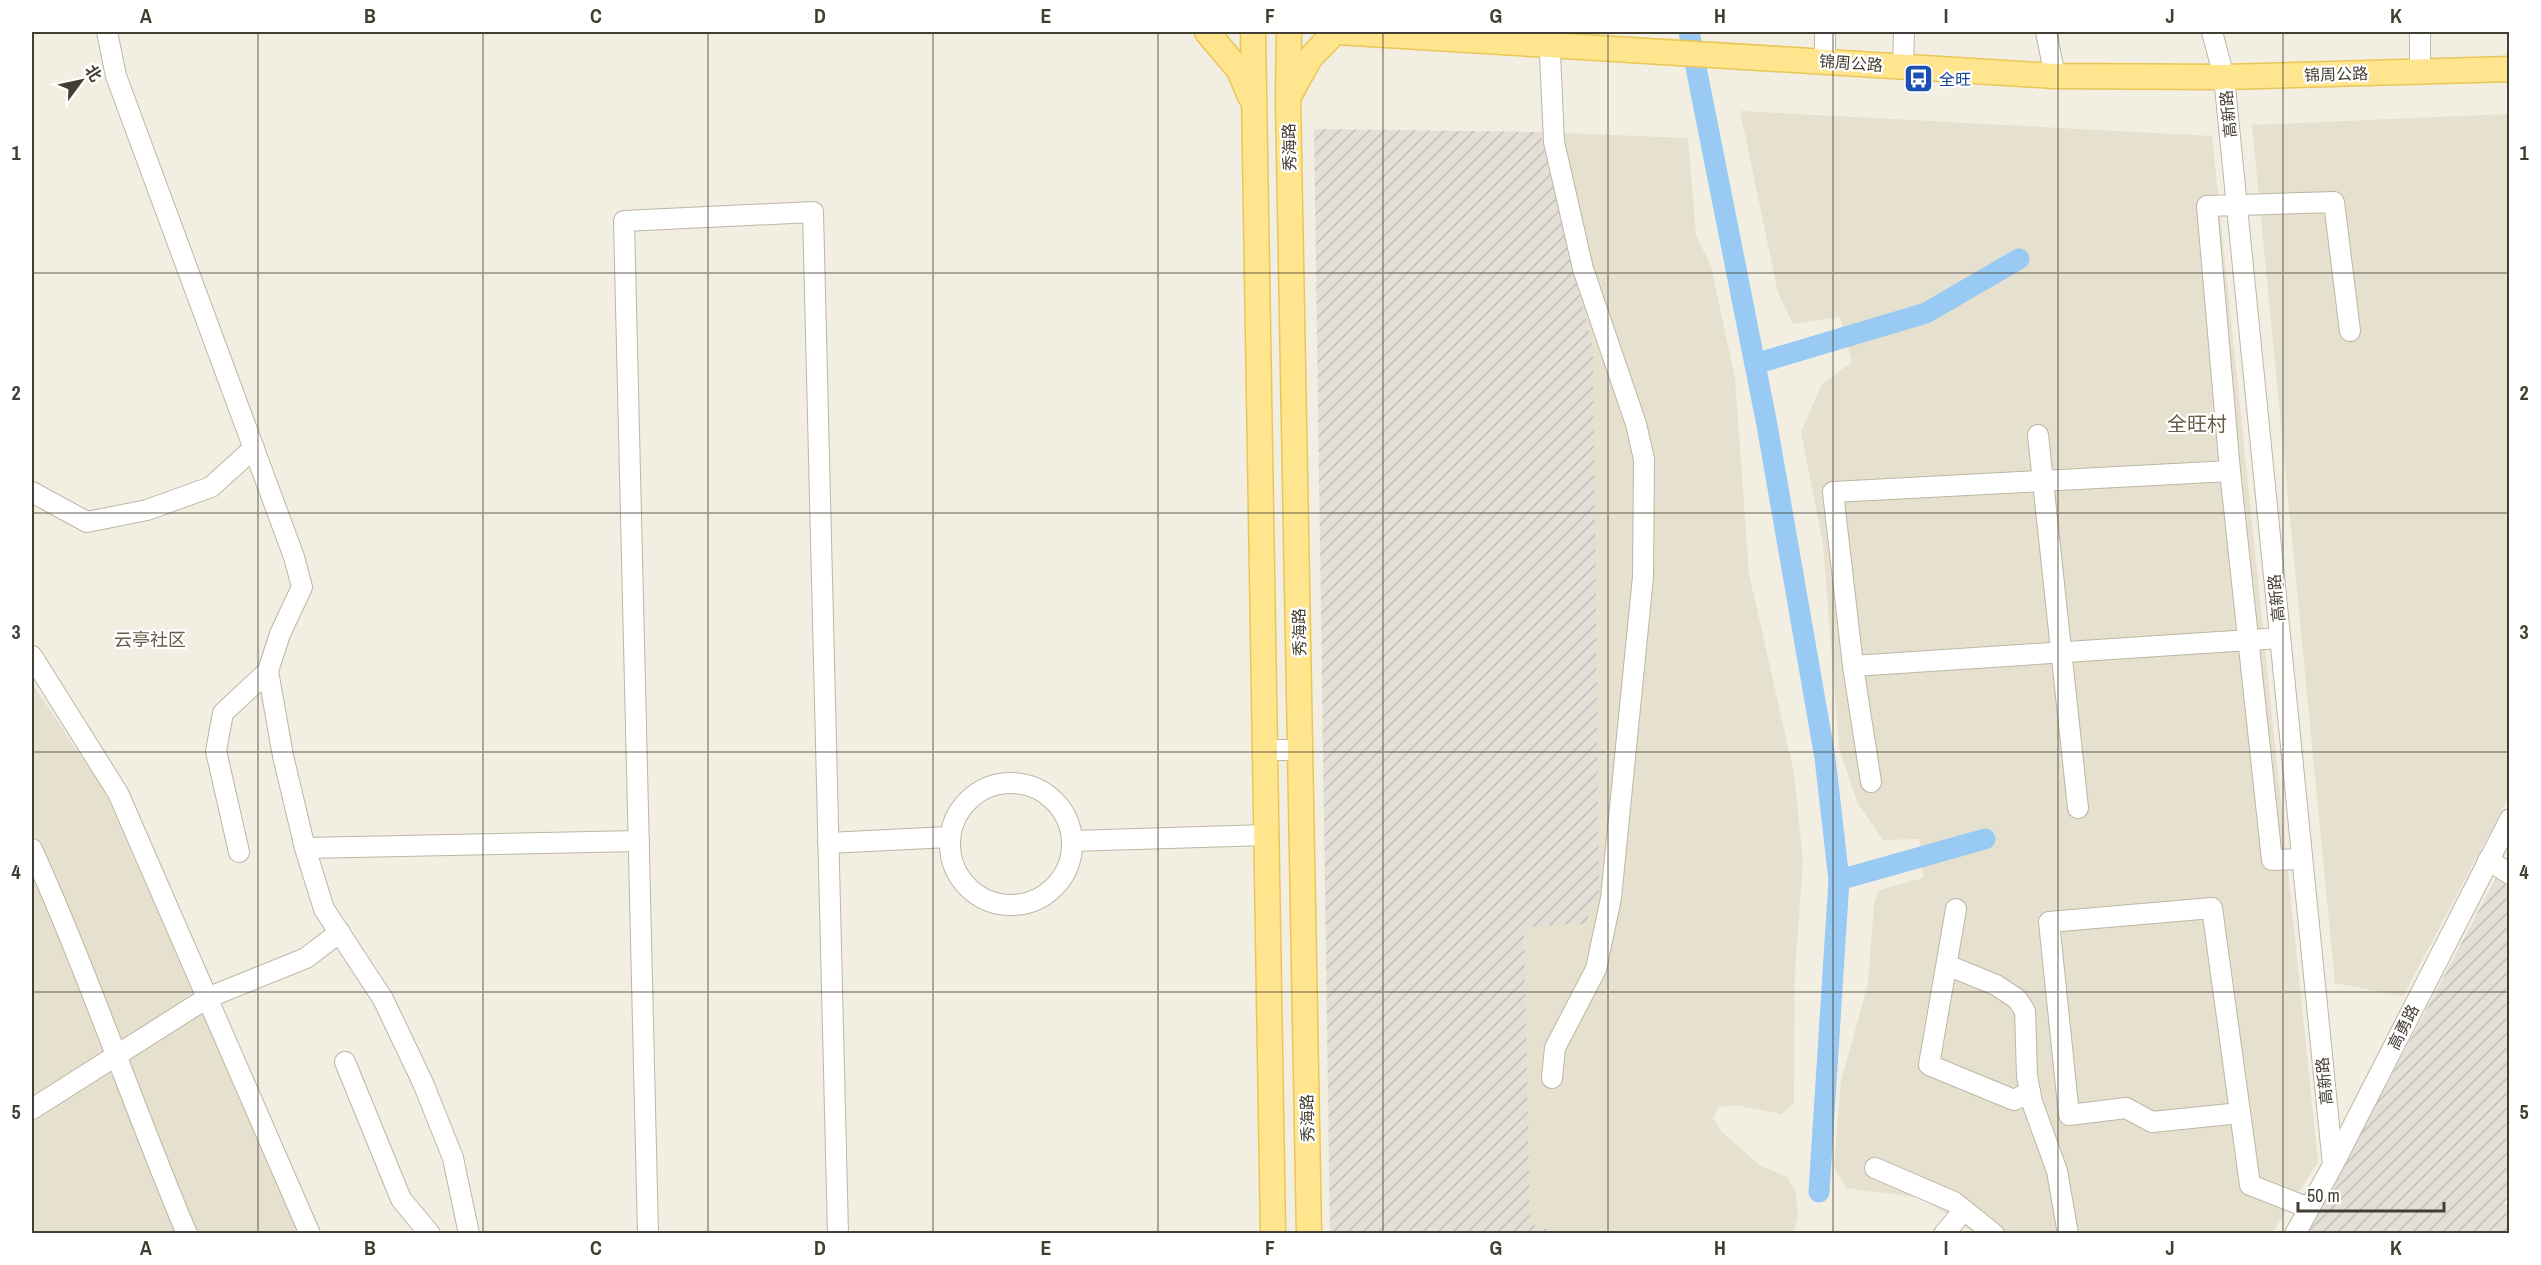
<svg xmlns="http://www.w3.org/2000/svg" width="2541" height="1265" viewBox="0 0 2541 1265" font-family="'Archivo Narrow','Noto Sans SC',sans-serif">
	<defs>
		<pattern id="industrial-furrows" width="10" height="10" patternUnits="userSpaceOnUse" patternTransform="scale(1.5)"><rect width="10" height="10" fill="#e3dfd7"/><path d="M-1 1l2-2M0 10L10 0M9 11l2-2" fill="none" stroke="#c4c0b9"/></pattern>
	</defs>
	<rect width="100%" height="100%" fill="#f2eee1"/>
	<g fill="#e6e0cf">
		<path d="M1740,111L2212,136L2318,1162L2272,1233H1975L1922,1198L1846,1188L1834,1167L1841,1081L1868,984L1874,904L1879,890L1923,878L1919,839L1883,840L1857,802L1839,748L1823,544L1801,432L1822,384L1852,362L1840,317L1793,324L1778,293Z"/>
		<path d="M2509,114V797L2403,996L2335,983L2252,125Z"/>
		<path d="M1540,132L1688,138L1696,235L1711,266L1735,379L1749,574L1794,773L1803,862L1795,971L1794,1103L1781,1114L1735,1105L1719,1107L1713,1118L1722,1132L1761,1166L1787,1177L1796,1193L1798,1217L1793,1233L1559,1234L1530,1224L1524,926L1585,924L1593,348Z"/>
		<path d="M32,683L105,792L299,1233H32Z"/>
	</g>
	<g fill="url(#industrial-furrows)">
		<path d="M1314,129L1540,132L1593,348L1599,893L1585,924L1524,927L1530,1224L1559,1233H1330Z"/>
		<path d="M2496,878L2510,887V1194L2504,1203L2509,1207V1233H2308Z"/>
	</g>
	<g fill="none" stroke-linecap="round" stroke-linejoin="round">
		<g stroke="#98caf4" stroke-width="21">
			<path d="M1689,32L1767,425L1825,758L1839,880L1819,1192"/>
			<path d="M1755,364L1926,313L2019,259"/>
			<path d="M1839,880L1985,839"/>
		</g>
		<defs>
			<g id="minor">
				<path d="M107,32L116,76L294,557L302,587L280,634L268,671L283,756L305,848L324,909L383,999L423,1083L453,1158L469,1234"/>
				<path d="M1549,32L1554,142L1583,269L1636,424L1644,459L1643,577L1611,898L1596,969L1555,1048L1552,1078"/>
				<path d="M1825,32V62"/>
				<path d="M2046,32L2055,76"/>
				<path d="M2212,32L2224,77L2333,1165"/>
				<path d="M2420,32V71"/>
				<path d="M1903,67L1904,32"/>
				<path d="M2038,435L2078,808"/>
				<path d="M32,492L87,522L147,510L211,487L254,448"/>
				<path d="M32,656L118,793L310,1234"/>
				<path d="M1853,666L2280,638"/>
				<path d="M1264,750H1301"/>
				<path d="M1871,782L1853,666L1833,492L2230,471"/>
				<circle cx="1011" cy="844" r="61"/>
				<path d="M1072,841L1266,835"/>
				<path d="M828,843L949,837"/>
				<path d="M305,848L639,841"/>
				<path d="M32,849C89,975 133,1106 187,1234"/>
				<path d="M239,852L216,751L223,713L268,671"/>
				<path d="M2302,859L2272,860L2230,471L2207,206L2334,202L2350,331"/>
				<path d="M2488,860L2510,874"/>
				<path d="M1956,909L1929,1065L2014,1100L2030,1092"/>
				<path d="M1947,965L1996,985L2017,999L2025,1011L2027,1076L2032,1102L2057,1171L2068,1234"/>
				<path d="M345,1062L401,1199L430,1234"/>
				<path d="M32,1109L207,998L306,958L340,932"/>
				<path d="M2240,1113L2152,1122L2126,1108L2069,1115L2049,922L2212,908L2250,1185L2309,1208"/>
				<path d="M1875,1168L1954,1202L1994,1234"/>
				<path d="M648,1234L624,221L813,212L838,1234"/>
				<path d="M1944,1234L1964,1210"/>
				<path d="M2295,1234L2333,1165L2510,819"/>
			</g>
			<g id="major">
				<path d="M1207,32L1239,70L1250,96"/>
				<path d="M1253,32L1273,1234"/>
				<path d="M1289,32L1288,99L1309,1234"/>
				<path d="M1337,32L2055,76L2224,77L2510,69"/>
				<path d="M1289,96L1310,58L1335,32"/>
			</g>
		</defs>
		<use href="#minor" stroke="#bdb6a4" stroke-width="22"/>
		<use href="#major" stroke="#eac657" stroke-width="27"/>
		<use href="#minor" stroke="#fff" stroke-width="20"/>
		<use href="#major" stroke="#ffe58d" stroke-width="24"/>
	</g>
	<path fill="none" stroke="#433e32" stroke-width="1.5" stroke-opacity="0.55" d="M258,32V1234M483,32V1234M708,32V1234M933,32V1234M1158,32V1234M1383,32V1234M1608,32V1234M1833,32V1234M2058,32V1234M2283,32V1234M32,273H2510M32,513H2510M32,752H2510M32,992H2510"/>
	<defs>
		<symbol id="bus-square" viewBox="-11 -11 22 22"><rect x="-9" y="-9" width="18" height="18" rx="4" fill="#1a4fb4" stroke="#fff"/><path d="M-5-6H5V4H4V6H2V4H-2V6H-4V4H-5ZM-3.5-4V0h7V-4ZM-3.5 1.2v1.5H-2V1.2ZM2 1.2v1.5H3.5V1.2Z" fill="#fff"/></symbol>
	</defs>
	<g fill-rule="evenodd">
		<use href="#bus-square" x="1902" y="62" width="33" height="33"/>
	</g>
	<g text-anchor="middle" stroke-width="4.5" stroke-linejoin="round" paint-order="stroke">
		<g font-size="16" fill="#433e32" stroke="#fff">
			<text transform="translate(1851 63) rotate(4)" y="6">锦周公路</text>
			<text transform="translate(2336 74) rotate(-2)" y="6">锦周公路</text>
			<text transform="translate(2228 114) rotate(-96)" y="6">高新路</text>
			<text transform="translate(1289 147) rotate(-91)" y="6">秀海路</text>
			<text transform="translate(2276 598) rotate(-96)" y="6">高新路</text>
			<text transform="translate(1299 632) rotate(-91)" y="6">秀海路</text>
			<text transform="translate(2403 1027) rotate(-63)" y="6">高勇路</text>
			<text transform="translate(2324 1081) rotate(-96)" y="6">高新路</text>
			<text transform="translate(1307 1118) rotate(-91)" y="6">秀海路</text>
		</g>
		<g font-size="16" fill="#164399" stroke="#fff" text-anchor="start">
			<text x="1939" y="85">全旺</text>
		</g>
		<g font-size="18" fill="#675c49" stroke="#fff">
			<text x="150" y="646">云亭社区</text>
		</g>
		<g font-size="20" fill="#675c49" stroke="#fff">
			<text x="2197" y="431">全旺村</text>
		</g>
	</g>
	<rect width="2541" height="1265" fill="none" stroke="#ffffff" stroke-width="66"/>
	<g transform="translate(81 81) rotate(57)" stroke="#ffffff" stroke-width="4.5" paint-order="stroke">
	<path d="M0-4.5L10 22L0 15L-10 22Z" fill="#433e32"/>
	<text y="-9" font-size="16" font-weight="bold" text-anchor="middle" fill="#433e32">北</text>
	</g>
	<path d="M2298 1202v9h146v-9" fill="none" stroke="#433e32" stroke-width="3"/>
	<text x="2307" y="1202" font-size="18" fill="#433e32" stroke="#ffffff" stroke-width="4.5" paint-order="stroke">50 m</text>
	<rect x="33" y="33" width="2475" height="1199" fill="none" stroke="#433e32" stroke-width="2"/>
	<g font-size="20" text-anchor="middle" font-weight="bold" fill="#433e32">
		<text x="146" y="23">A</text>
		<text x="370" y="23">B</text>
		<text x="596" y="23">C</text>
		<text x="820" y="23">D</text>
		<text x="1046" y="23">E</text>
		<text x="1270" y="23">F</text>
		<text x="1496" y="23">G</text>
		<text x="1720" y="23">H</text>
		<text x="1946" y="23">I</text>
		<text x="2170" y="23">J</text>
		<text x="2396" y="23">K</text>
		<text x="16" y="160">1</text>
		<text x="2524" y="160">1</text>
		<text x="16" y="400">2</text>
		<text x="2524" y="400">2</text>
		<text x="16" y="639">3</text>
		<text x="2524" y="639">3</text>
		<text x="16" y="879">4</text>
		<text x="2524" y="879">4</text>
		<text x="16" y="1119">5</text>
		<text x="2524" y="1119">5</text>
		<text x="146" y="1255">A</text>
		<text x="370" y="1255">B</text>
		<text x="596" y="1255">C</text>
		<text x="820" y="1255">D</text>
		<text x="1046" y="1255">E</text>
		<text x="1270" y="1255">F</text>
		<text x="1496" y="1255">G</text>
		<text x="1720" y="1255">H</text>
		<text x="1946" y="1255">I</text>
		<text x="2170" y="1255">J</text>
		<text x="2396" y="1255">K</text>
	</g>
</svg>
